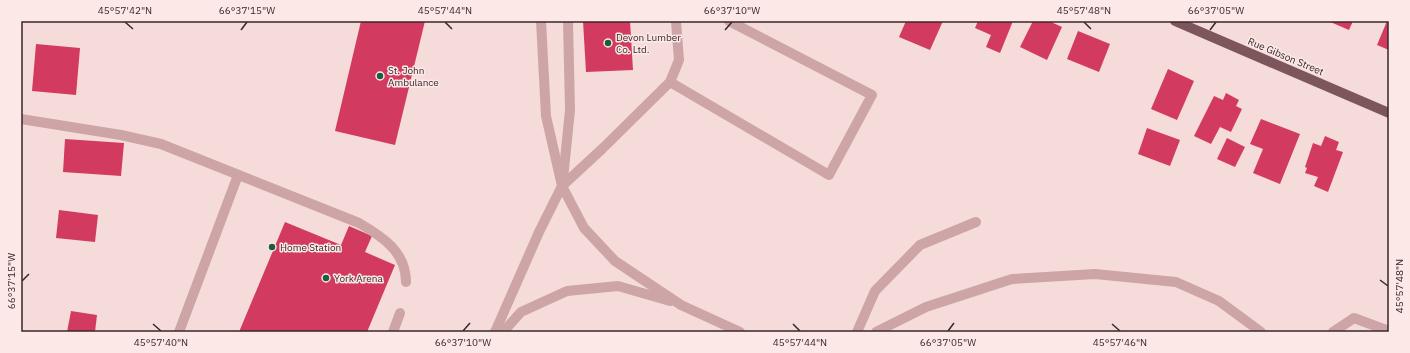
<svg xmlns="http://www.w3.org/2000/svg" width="1410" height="353" viewBox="0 0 1410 353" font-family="'IBM Plex Sans',sans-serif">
	<rect width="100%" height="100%" fill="#f5dcda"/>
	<g fill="#d33a5f">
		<path d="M361,21H425L395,145L335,131Z"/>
		<path d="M583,21H630L633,70L586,72Z"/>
		<path d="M906,21H943L930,50L899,37Z"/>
		<path d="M978,21H1013L1000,53L986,47L991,35L975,28Z"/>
		<path d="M1033,21H1049L1062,27L1047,60L1020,47Z"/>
		<path d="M1328,21H1353L1349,30Z"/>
		<path d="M1387,21H1389V50L1377,45Z"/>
		<path d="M1078,31L1110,44L1099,72L1067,59Z"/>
		<path d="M36,44L80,48L76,95L32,91Z"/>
		<path d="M1168,69L1194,81L1177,120L1151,109Z"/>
		<path d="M1226,93L1239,100L1236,106L1242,109L1231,132L1220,127L1211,144L1194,136L1214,96L1223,100Z"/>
		<path d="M1261,119L1300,134L1280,184L1253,173L1263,149L1250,144Z"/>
		<path d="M1147,128L1180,140L1170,166L1138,154Z"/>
		<path d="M1325,136L1339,142L1336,150L1343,152L1328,192L1314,186L1318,177L1305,173L1307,168L1305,167L1313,143L1321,146Z"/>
		<path d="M1227,138L1245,147L1235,167L1217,159Z"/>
		<path d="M65,139L124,143L121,176L63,172Z"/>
		<path d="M59,210L98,215L95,242L56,238Z"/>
		<path d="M285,222L341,245L349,226L372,236L365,252L395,265L367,332H239Z"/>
		<path d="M71,311L97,315L95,332H67Z"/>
	</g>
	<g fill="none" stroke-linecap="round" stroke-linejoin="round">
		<g stroke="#cea5a6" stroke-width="10">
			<path d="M541,21L546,116L562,186L584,228L615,261L681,305L740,332"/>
			<path d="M670,82L829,175L872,95L729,21"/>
			<path d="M21,119L121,135L161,144L359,223C383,237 406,252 406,282"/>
			<path d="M563,179L570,110L568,21"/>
			<path d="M179,332L238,175"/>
			<path d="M393,332L400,313"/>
			<path d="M495,332L539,232L562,186L602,149L670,82L679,60L676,21"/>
			<path d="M503,332L521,312L567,291L618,286L670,301"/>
			<path d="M857,332L875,291L920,245L976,222"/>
			<path d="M876,332L926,307L1012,279L1095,274L1176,282L1219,301L1261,332"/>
			<path d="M1333,332L1354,318L1389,331"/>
		</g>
		<path stroke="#7d565c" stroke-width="10" d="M1175,21L1389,113"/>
	</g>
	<path fill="none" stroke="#39272a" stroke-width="1.5" d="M125,22L133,29M445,22L452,29M1084,22L1091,29M241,30L247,22M725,30L732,22M1210,30L1216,22M1380,280L1388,286M22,281L29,274M153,324L161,331M793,324L800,331M1112,324L1120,331M463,331L470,323M948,331L954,323"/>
	<g fill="#185f41" stroke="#fce9e7" stroke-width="1.5">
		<circle cx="608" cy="43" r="4"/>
		<circle cx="380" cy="76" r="4"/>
		<circle cx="272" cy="247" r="4"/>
		<circle cx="326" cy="278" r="4"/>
	</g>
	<g text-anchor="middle" stroke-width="3" stroke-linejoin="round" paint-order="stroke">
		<g font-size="10" fill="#39272a" stroke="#fce9e7" text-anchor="start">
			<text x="616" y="41">Devon Lumber<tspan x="616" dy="12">Co. Ltd.</tspan></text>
			<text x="388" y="74">St. John<tspan x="388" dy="12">Ambulance</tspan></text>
			<text x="280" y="251">Home Station</text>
			<text x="334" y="282">York Arena</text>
		</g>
		<g font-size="10" fill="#39272a" stroke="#fce9e7">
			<text transform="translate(1286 56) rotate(23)" y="4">Rue Gibson Street</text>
		</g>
	</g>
	<rect width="1410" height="353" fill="none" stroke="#fce9e7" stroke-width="44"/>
	<rect x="22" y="22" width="1366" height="309" fill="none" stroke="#39272a" stroke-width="1.5"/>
	<g font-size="10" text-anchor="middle" fill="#39272a">
		<text x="125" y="14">45°57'42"N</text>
		<text x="247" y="14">66°37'15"W</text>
		<text x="445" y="14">45°57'44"N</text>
		<text x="732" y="14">66°37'10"W</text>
		<text x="1084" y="14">45°57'48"N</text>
		<text x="1216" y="14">66°37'05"W</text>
		<text transform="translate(11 281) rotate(-90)" y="4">66°37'15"W</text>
		<text transform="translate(1399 286) rotate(-90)" y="4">45°57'48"N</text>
		<text x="161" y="346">45°57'40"N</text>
		<text x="463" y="346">66°37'10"W</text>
		<text x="800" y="346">45°57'44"N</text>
		<text x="948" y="346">66°37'05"W</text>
		<text x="1120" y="346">45°57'46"N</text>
	</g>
</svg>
